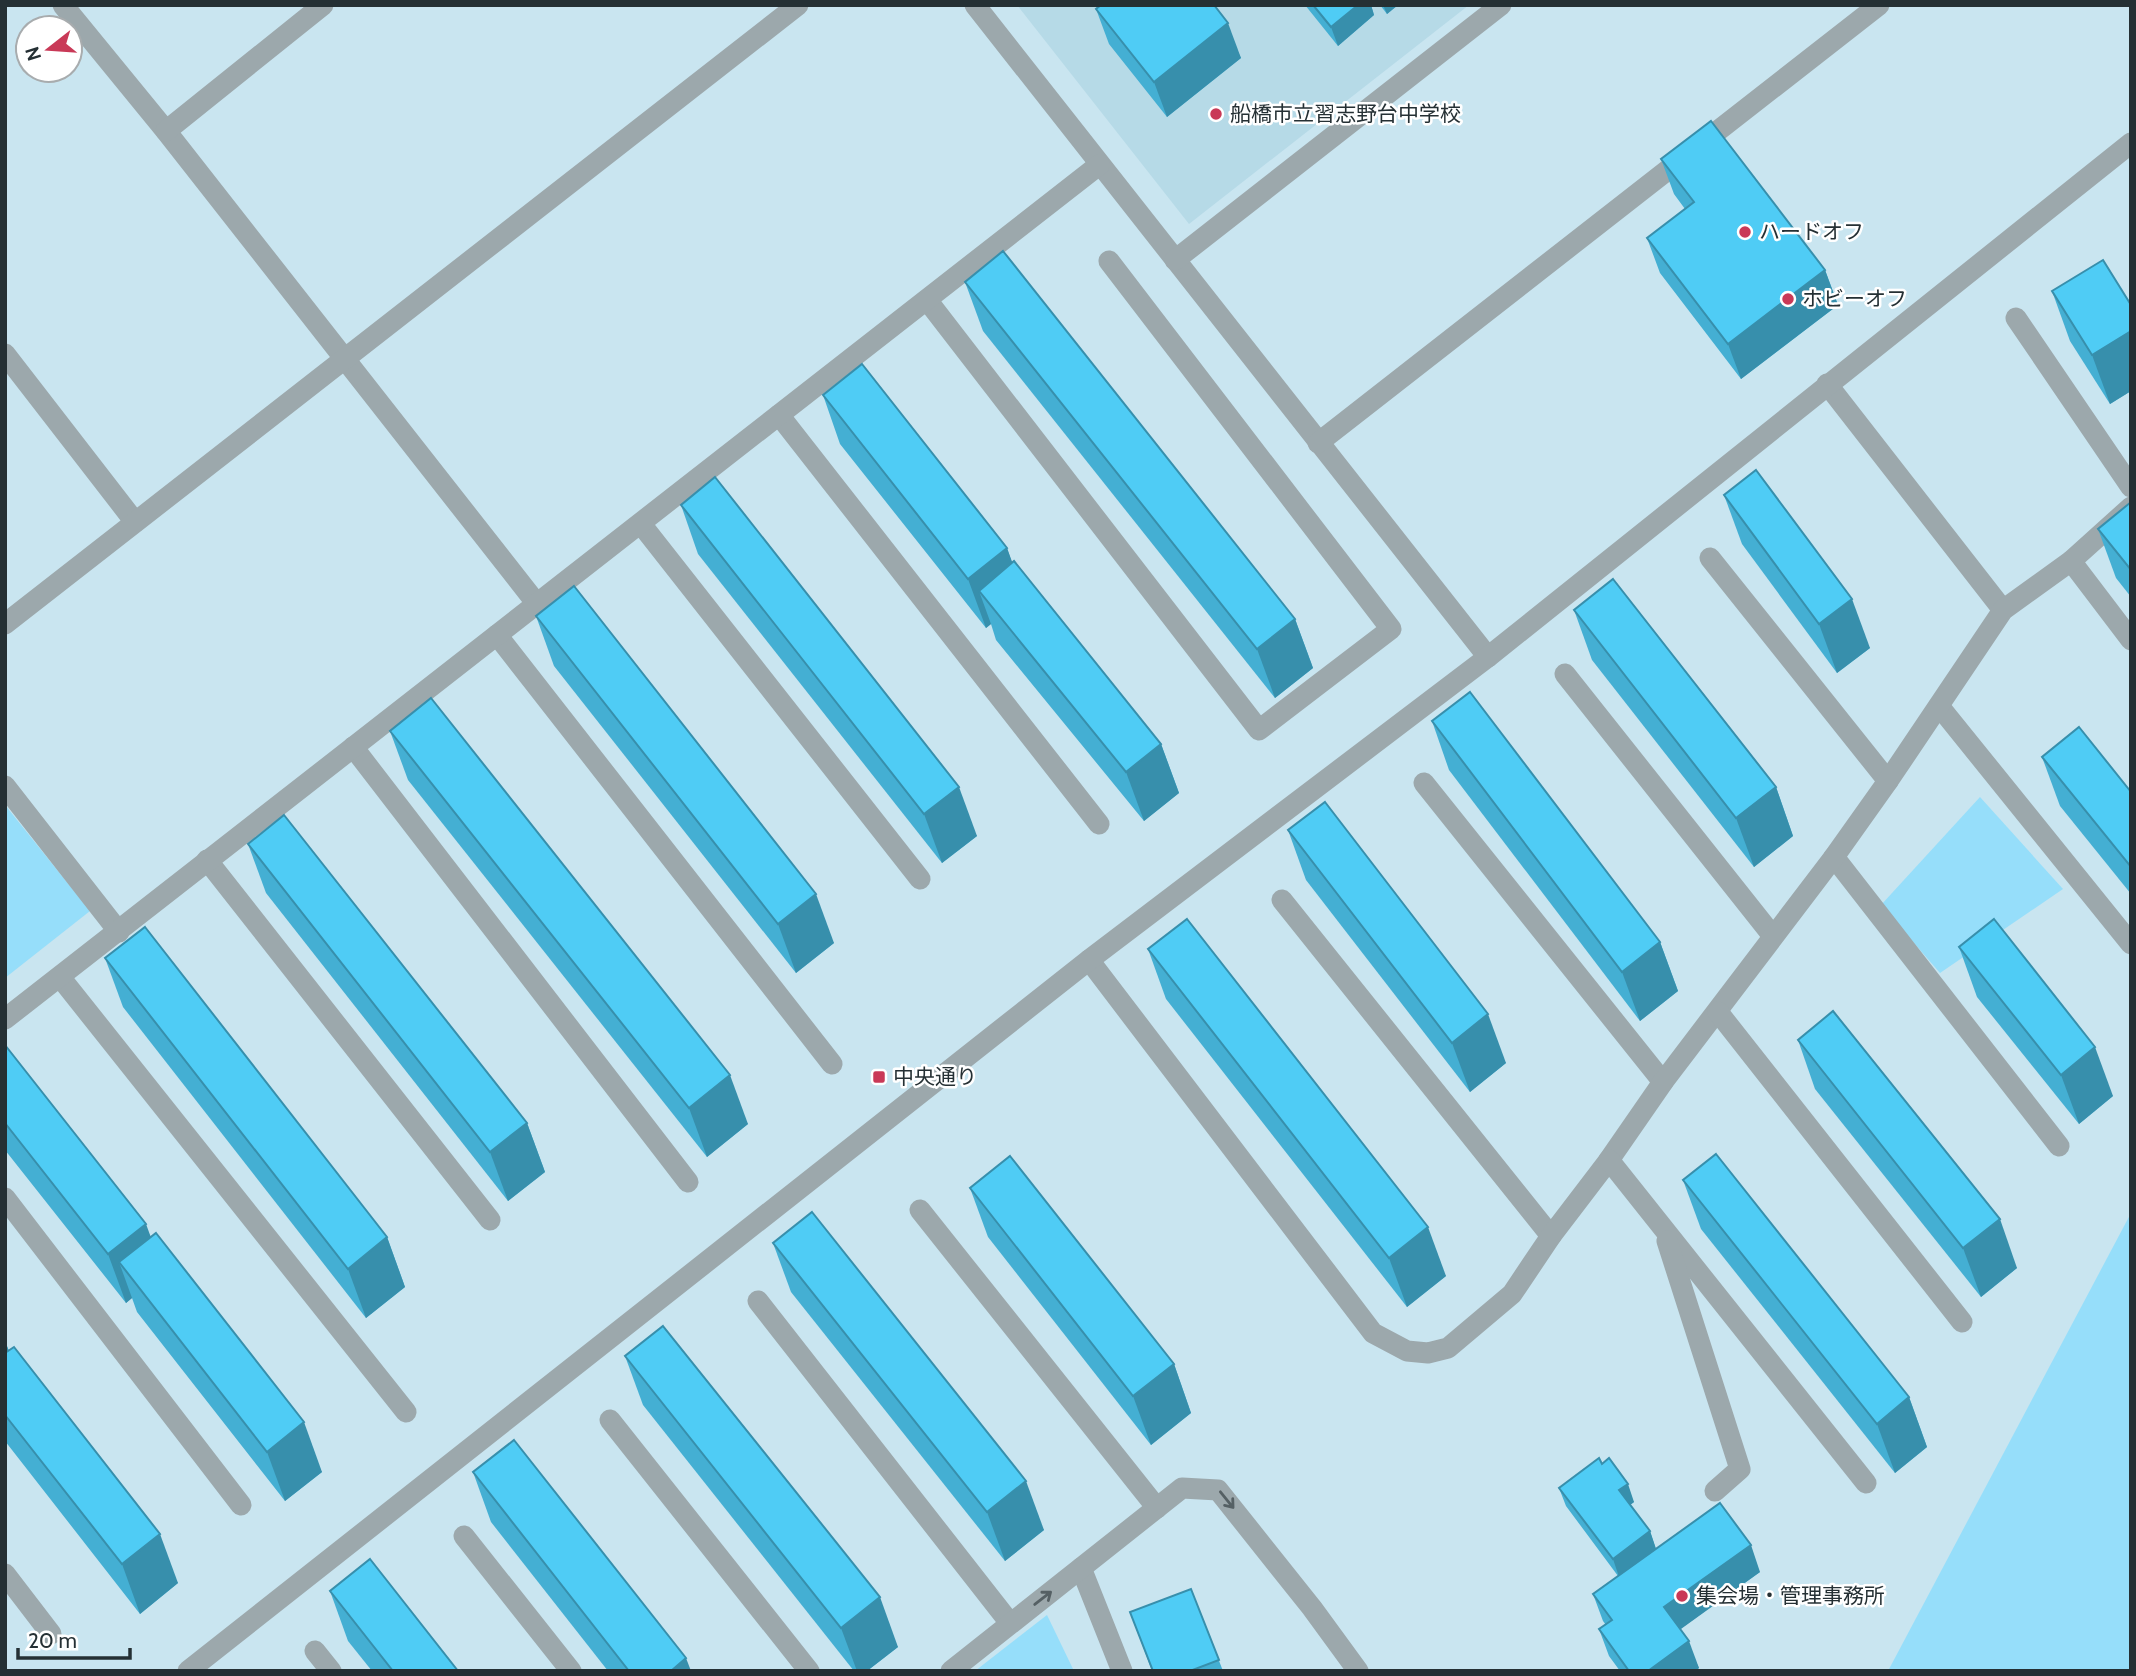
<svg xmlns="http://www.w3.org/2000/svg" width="2136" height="1676" viewBox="0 0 2136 1676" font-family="Cabin,'Noto Sans JP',sans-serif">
	<rect width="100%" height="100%" fill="#c9e5f0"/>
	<path fill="#b6dae7" d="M1017,5H1469L1189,224Z"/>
	<g fill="#96defa">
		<path d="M1980,797L2063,889L1940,973L1881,905Z"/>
		<path d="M5,805L90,911L5,978Z"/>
		<path d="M2131,1213V1671H1888Z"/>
		<path d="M1047,1615L1074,1671H975Z"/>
	</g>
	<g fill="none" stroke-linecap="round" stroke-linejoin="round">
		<g stroke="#9ca8ac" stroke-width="21">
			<path d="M63,5L166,131L537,604"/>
			<path d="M975,5L1488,657"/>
			<path d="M166,131L323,5"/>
			<path d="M1175,260L1501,5"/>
			<path d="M927,300L1259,730L1391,629L1109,261"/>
			<path d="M2016,318L2131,487"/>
			<path d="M5,354L135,522"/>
			<path d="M1827,384L2003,610"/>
			<path d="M779,415L1099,824"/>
			<path d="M1318,443L1879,5"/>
			<path d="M641,524L920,879"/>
			<path d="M1710,558L1888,781"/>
			<path d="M2071,561L2131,640"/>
			<path d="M5,624L798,5"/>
			<path d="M497,635L832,1064"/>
			<path d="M1565,674L1772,935"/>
			<path d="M1939,706L2131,944"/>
			<path d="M353,747L688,1182"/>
			<path d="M1424,783L1663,1082"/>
			<path d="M5,786L119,932"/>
			<path d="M1834,857L2059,1146"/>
			<path d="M207,860L490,1220"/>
			<path d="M1282,900L1551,1236"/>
			<path d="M1089,960L1373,1333L1407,1351L1428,1353L1448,1348L1512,1294L1551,1236L1609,1160L1663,1082L1834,857L1888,781L2003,610L2071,561L2131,507"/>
			<path d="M60,977L406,1412"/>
			<path d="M1718,1012L1962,1322"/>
			<path d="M5,1019L1099,165"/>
			<path d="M1609,1160L1866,1483"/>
			<path d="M5,1198L241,1505"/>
			<path d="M920,1210L1157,1508"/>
			<path d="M1667,1241L1740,1469L1715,1491"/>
			<path d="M758,1301L1010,1623"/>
			<path d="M610,1420L809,1671"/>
			<path d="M464,1536L571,1671"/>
			<path d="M1081,1568L1122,1671"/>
			<path d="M5,1574L51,1634"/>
			<path d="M315,1651L331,1671"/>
			<path d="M188,1671L1089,960L1488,657L2131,143"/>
			<path d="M951,1671L1182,1488L1218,1490L1312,1608L1358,1671"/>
		</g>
	</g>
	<g fill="#44afd3">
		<path d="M1096,5H1214L1241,58L1167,117L1109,44L1096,9L1097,8Z"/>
		<path d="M1305,5H1371L1374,15L1338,46Z"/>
		<path d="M1380,5H1398L1387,14Z"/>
		<path d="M1661,159L1825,270L1838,305L1741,379L1660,273L1647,238L1685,209L1674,194Z"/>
		<path d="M965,282L1295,619L1313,668L1275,698L983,331Z"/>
		<path d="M2052,291L2131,305V391L2110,404L2070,341Z"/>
		<path d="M823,395L1007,548L1012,563L1161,744L1179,793L1144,821L996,640L991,624L986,628L840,444Z"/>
		<path d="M1724,495L1870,648L1837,673L1742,544Z"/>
		<path d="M2131,502V597L2116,578L2098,529Z"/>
		<path d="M681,505L977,836L942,863L698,554Z"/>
		<path d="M1574,610L1776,787L1793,836L1754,867L1592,660Z"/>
		<path d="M536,616L834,943L796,973L554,666Z"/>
		<path d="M1432,721L1660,942L1678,991L1640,1021L1449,770Z"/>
		<path d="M390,731L748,1124L707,1157L408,780Z"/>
		<path d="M2042,757L2131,792V894L2060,806Z"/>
		<path d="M1288,830L1506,1063L1470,1092L1306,880Z"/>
		<path d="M248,844L527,1123L545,1172L508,1201L266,893Z"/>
		<path d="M1959,947L2113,1096L2079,1124L1977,997Z"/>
		<path d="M1148,949L1446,1276L1407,1307L1166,999Z"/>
		<path d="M105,958L387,1237L405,1287L366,1318L123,1007Z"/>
		<path d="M1798,1040L2017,1268L1981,1297L1815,1089Z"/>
		<path d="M5,1045L151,1237L322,1472L285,1501L137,1312L132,1298L126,1303L5,1150Z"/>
		<path d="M1683,1180L1909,1397L1927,1447L1895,1473L1701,1229Z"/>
		<path d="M970,1188L1174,1364L1191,1413L1151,1445L988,1237Z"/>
		<path d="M773,1243L1044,1530L1005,1561L791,1292Z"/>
		<path d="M5,1341L9,1351L178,1583L140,1614L5,1441Z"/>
		<path d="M625,1356L898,1647L867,1671H854L643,1405Z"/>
		<path d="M1602,1464L1634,1502L1630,1505L1650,1531L1656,1549L1760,1572L1680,1629L1699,1668L1695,1671H1620L1609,1656L1599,1629L1606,1625L1603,1621L1593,1594L1618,1576L1566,1506L1559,1488Z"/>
		<path d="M473,1472L691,1671H608L491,1522Z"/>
		<path d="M1191,1589L1223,1671H1152L1130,1612Z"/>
		<path d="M330,1591L458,1671H372L348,1641Z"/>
	</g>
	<g fill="#378fac">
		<path d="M1358,5H1371L1374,15L1338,46L1331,27Z"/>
		<path d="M1383,5H1398L1387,14Z"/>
		<path d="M1228,23L1241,58L1167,117L1154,82Z"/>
		<path d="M1825,270L1838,305L1741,379L1728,344Z"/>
		<path d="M2131,331V391L2110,404L2092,355Z"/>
		<path d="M1007,548L1025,597L979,591L991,624L986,628L968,579Z"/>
		<path d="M1852,599L1870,648L1837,673L1819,624Z"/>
		<path d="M1295,619L1313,668L1275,698L1257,649Z"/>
		<path d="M1161,744L1179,793L1144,821L1126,772Z"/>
		<path d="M959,787L977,836L942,863L924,814Z"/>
		<path d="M1776,787L1793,836L1754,867L1736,818Z"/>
		<path d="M816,894L834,943L796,973L778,924Z"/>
		<path d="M1660,942L1678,991L1640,1021L1622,972Z"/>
		<path d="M1488,1014L1506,1063L1470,1092L1452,1043Z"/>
		<path d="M2095,1047L2113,1096L2079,1124L2061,1075Z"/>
		<path d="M730,1075L748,1124L707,1157L689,1108Z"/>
		<path d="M527,1123L545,1172L508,1201L490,1152Z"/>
		<path d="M2000,1219L2017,1268L1981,1297L1963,1248Z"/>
		<path d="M146,1224L164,1273L119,1262L132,1298L126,1303L108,1254Z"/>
		<path d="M1428,1227L1446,1276L1407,1307L1389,1258Z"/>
		<path d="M387,1237L405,1287L366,1318L348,1269Z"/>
		<path d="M5,1341L23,1389L5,1402Z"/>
		<path d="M1174,1364L1191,1413L1151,1445L1133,1396Z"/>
		<path d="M1909,1397L1927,1447L1895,1473L1877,1424Z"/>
		<path d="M304,1422L322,1472L285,1501L267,1452Z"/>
		<path d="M1026,1481L1044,1530L1005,1561L987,1512Z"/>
		<path d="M1628,1484L1634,1502L1626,1508L1619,1490Z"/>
		<path d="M1650,1531L1656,1549L1619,1577L1613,1559Z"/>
		<path d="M160,1534L178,1583L140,1614L122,1564Z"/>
		<path d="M1751,1545L1760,1572L1674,1634L1664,1607Z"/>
		<path d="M880,1597L898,1647L867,1671H857L841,1628Z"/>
		<path d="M1689,1641L1699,1668L1695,1671H1648Z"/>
		<path d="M686,1658L691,1671H671Z"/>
	</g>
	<g fill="#4fccf5" stroke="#378fac" stroke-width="2">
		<path d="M1101,5H1214L1228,23L1154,82L1096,9Z"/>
		<path d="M1313,5H1358L1331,27Z"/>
		<path d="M1711,121L1825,270L1728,344L1647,238L1694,202L1661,159Z"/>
		<path d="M1003,251L1295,619L1257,649L965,282Z"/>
		<path d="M2103,260L2131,305V331L2092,355L2052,291Z"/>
		<path d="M862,364L1007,548L968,579L823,395Z"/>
		<path d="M1756,470L1852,599L1819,624L1724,495Z"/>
		<path d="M715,477L959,787L924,814L681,505Z"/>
		<path d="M2131,502V570L2098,529Z"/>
		<path d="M1014,561L1161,744L1126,772L979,591Z"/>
		<path d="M1613,579L1776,787L1736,818L1574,610Z"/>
		<path d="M574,586L816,894L778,924L536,616Z"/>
		<path d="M1470,692L1660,942L1622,972L1432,721Z"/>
		<path d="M431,698L730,1075L689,1108L390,731Z"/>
		<path d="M2079,727L2131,792V867L2042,757Z"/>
		<path d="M1325,802L1488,1014L1452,1043L1288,830Z"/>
		<path d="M284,815L527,1123L490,1152L248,844Z"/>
		<path d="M1187,919L1428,1227L1389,1258L1148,949Z"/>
		<path d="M1994,919L2095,1047L2061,1075L1959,947Z"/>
		<path d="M145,927L387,1237L348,1269L105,958Z"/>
		<path d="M1833,1011L2000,1219L1963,1248L1798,1040Z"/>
		<path d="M5,1045L146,1224L108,1254L5,1123Z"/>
		<path d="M1716,1154L1909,1397L1877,1424L1683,1180Z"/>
		<path d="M1010,1156L1174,1364L1133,1396L970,1188Z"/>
		<path d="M812,1212L1026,1481L987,1512L773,1243Z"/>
		<path d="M156,1233L304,1422L267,1452L119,1262Z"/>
		<path d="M663,1326L880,1597L841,1628L625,1356Z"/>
		<path d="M14,1347L160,1534L122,1564L5,1415V1353Z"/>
		<path d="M514,1440L686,1658L671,1671H629L473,1472Z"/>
		<path d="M1599,1458L1602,1464L1609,1458L1628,1484L1619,1490L1650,1531L1613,1559L1559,1488Z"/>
		<path d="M1720,1503L1751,1545L1664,1607L1689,1641L1648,1671H1629L1599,1629L1612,1620L1593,1594Z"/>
		<path d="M370,1559L458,1671H393L330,1591Z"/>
		<path d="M1191,1589L1219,1660L1190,1671H1153L1130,1612Z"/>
	</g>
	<defs><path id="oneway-shaft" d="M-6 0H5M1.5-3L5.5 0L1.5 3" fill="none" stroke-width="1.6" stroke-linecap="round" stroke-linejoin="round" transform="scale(1.75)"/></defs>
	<g stroke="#556064">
		<use href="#oneway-shaft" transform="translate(1227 1500) rotate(51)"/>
		<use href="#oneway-shaft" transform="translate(1043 1598) rotate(-38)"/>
	</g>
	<g fill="#c93957" stroke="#fff" stroke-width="2.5">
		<circle cx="1216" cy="114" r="7"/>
		<circle cx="1745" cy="232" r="7"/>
		<circle cx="1788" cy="299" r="7"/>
		<rect x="872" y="1070" width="14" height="14" rx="3.5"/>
		<circle cx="1682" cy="1596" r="7"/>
	</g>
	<g text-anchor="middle" stroke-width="5" stroke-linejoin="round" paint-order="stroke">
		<g font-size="21" fill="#253034" stroke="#fff" text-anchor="start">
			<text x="1230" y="121">船橋市立習志野台中学校</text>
			<text x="1759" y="239">ハードオフ</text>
			<text x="1802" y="306">ホビーオフ</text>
			<text x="893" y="1084">中央通り</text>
			<text x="1696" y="1603">集会場・管理事務所</text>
		</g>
	</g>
	<rect width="2136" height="1676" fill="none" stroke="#253034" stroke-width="14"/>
	<g transform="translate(49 49) rotate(253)"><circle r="33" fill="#ffffff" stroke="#a8acae" stroke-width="2"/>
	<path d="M0-5L12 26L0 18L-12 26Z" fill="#c93957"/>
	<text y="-10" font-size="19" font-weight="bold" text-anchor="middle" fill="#253034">N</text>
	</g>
	<path d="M18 1648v10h112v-10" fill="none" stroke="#253034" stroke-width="3.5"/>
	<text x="28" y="1648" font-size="21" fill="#253034" stroke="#ffffff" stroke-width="5" paint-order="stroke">20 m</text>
</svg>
